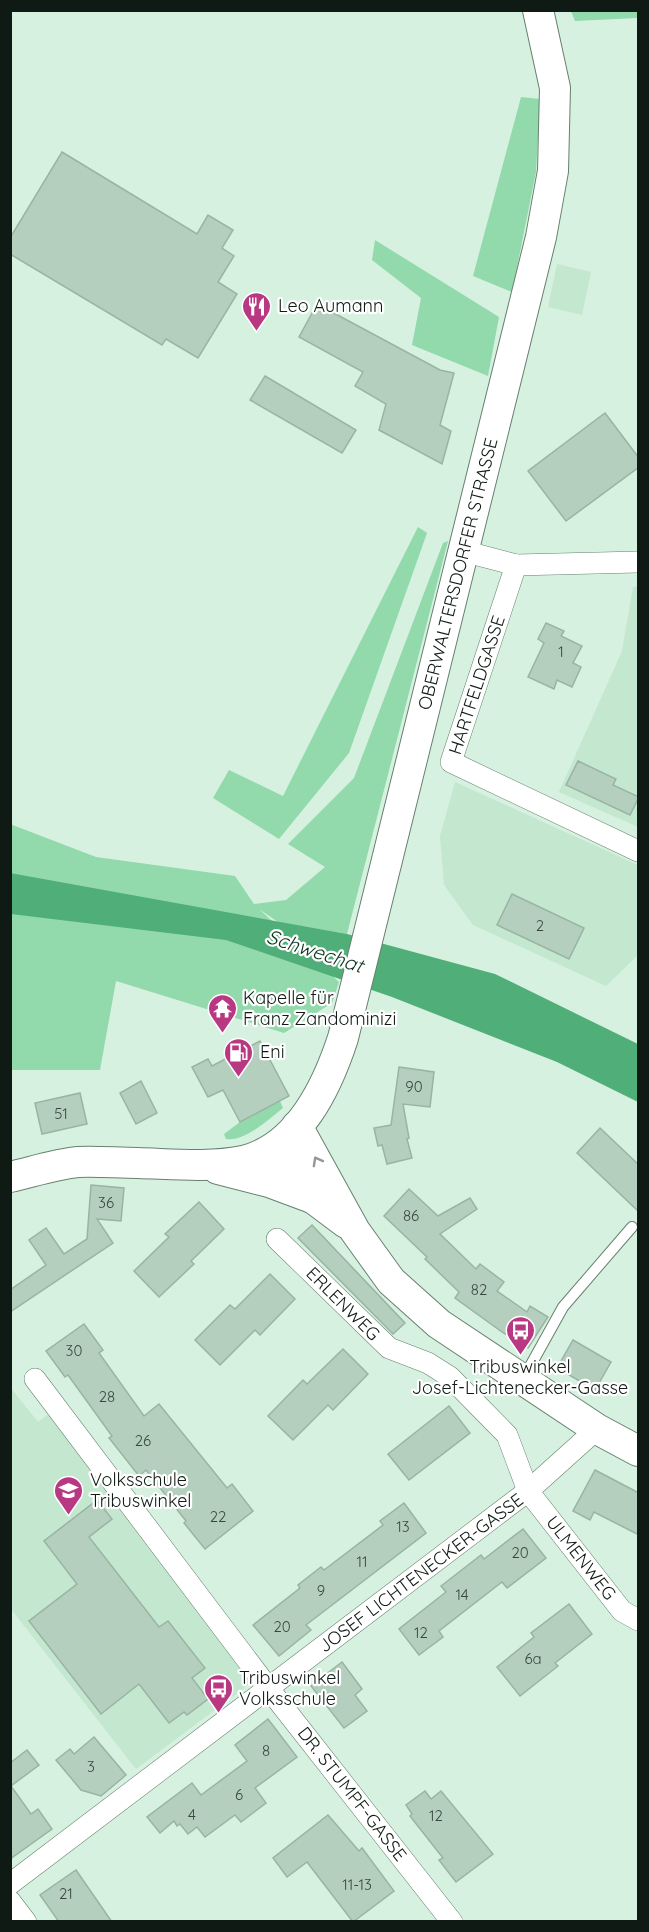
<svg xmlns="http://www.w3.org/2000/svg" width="649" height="1932" viewBox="0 0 649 1932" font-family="Quicksand,sans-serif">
	<rect width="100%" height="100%" fill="#d6f1df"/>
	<g fill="#c4e7d0">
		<path d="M557,264L591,272L582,315L548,307Z"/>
		<path d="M638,586V827L559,792L622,651L633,587Z"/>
		<path d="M455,782L638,865V955L606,986L473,925L444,885L440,836Z"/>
		<path d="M10,1387L38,1422L50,1413L252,1682L136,1769L11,1609Z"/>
	</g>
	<g fill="#92d9ac">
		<path d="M571,11V10L638,11L637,18L575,21Z"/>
		<path d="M521,97L540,99L536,172L512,292L473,276Z"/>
		<path d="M375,240L499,317L488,376L412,345L421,298L372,260Z"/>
		<path d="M418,527L427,533L349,753L279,839L213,798L229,770L283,796Z"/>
		<path d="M448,541L347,934L278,922L259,909L339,982L332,1003L284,1033L116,981L100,1070H11L10,824L96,857L235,876L254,904L286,900L325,867L288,844L354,778L443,543Z"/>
		<path d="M280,1101L283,1108C269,1119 245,1142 226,1139L224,1134L240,1122Z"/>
	</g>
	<path fill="#50ae78" d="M10,873L347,934L495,974L638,1044V1102L557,1062L392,997L226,940L11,914Z"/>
	<g fill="#b4cfbd" stroke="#99b4a2" stroke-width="1.5">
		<path d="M62,152L197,234L208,215L233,230L222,248L234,256L218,282L237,294L198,358L166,339L162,345L10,254V238Z"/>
		<path d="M317,304L440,370L454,373L440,425L451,431L442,464L379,430L386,404L355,386L363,372L299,337Z"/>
		<path d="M265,376L356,430L342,453L250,400Z"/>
		<path d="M605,413L639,458V467L566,521L528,471Z"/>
		<path d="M546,623L564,631L561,636L582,646L573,663L581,667L572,687L557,680L554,689L528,677L544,643L538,639Z"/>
		<path d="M578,761L616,779L613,785L639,797L630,815L566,785Z"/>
		<path d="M512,894L584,928L569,959L497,925Z"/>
		<path d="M260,1041L289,1096L240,1122L223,1090L208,1097L192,1067L208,1059L212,1066Z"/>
		<path d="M399,1067L434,1072L430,1107L403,1104L409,1138L407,1139L412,1158L387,1164L382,1145L378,1146L374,1128L391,1125Z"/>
		<path d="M141,1081L157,1113L136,1124L120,1093Z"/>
		<path d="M80,1093L87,1124L42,1134L35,1103Z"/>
		<path d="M600,1128L639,1165V1212L577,1153Z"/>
		<path d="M91,1185L124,1188L121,1221L97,1219L113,1243L10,1312V1290L46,1265L29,1240L46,1228L64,1254L87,1239Z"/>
		<path d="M409,1189L438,1216L470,1198L477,1209L440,1234L476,1269L480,1264L504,1282L497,1291L527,1312L530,1306L548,1317L528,1348L502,1332L455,1298L459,1292L425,1259L427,1257L384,1216Z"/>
		<path d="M199,1202L224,1229L191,1261L194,1264L159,1297L134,1271L169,1237L165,1234Z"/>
		<path d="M312,1225L405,1323L393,1334L298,1238Z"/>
		<path d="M270,1274L295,1299L260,1335L255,1330L220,1365L195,1340L230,1305L235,1309Z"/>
		<path d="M84,1324L103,1350L99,1353L144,1416L159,1404L227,1488L232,1484L253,1511L205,1549L184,1523L186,1521L146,1470L139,1476L109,1438L112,1436L68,1375L65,1377L46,1351Z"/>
		<path d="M573,1340L611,1362L595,1390L557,1368Z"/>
		<path d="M343,1349L368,1374L333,1410L328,1405L293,1440L268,1416L303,1380L307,1384Z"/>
		<path d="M449,1406L470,1433L409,1480L388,1454Z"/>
		<path d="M595,1470L639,1493V1535L594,1512L590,1520L573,1511Z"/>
		<path d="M97,1500L112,1519L89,1537L159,1627L168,1621L205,1668L192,1678L208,1699L187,1715L184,1712L169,1723L139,1684L101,1714L29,1621L77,1584L44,1541Z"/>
		<path d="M404,1503L426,1533L306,1625L311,1630L279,1656L253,1625L300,1588L298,1585L321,1567L324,1570L383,1525L380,1521Z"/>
		<path d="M523,1529L546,1558L507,1588L502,1582L439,1631L443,1637L419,1655L399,1629L446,1592L441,1586L481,1555L484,1559Z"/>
		<path d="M569,1604L592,1634L555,1663L558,1666L520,1696L497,1667L534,1637L531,1633Z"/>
		<path d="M342,1662L362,1689L355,1695L367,1711L344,1728L311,1686Z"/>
		<path d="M268,1719L297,1757L255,1788L266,1803L241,1822L235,1815L205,1837L197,1827L188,1834L180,1824L177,1826L174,1821L160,1833L147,1817L192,1783L201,1795L247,1761L235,1745Z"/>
		<path d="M94,1737L126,1775L101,1796L81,1790L56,1760L70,1749L74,1754Z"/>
		<path d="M27,1750L39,1765L11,1786L31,1814L38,1809L52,1829L10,1859V1763Z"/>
		<path d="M425,1791L431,1799L441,1791L493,1854L456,1882L439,1860L443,1858L410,1816L412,1814L406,1805Z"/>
		<path d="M328,1815L359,1851L362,1848L394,1891L353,1922L307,1862L287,1877L273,1858Z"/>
		<path d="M76,1870L112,1922H59L40,1895Z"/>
	</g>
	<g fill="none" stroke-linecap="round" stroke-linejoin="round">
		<defs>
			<path id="lane" d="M523,1379L563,1307L632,1227"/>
			<g id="street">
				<path d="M463,551L516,565L451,762L638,851"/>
				<path d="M516,565L638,562"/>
				<path d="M277,1239L389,1348L428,1363L450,1377L507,1435L528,1491L622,1611L638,1620"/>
				<path d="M35,1379L269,1689L452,1922"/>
				<path d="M10,1884L528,1491L597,1429"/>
				<path d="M10,1901L26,1922"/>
			</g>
			<g id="secondary">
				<path d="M297,1126L355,1231L391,1281L439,1324L597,1429L638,1451"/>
				<path d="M273,1149L314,1199L346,1223"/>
				<path d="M218,1169L269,1182L312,1198"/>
				<path d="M10,1177C32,1172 56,1164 78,1162C97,1161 118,1163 138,1163C172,1164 209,1168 243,1161C299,1148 327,1087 343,1038L541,237L553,171L555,88L538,10"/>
			</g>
		</defs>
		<use href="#lane" stroke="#67806f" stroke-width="12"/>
		<use href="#street" stroke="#67806f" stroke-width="22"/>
		<use href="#secondary" stroke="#67806f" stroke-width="32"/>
		<use href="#lane" stroke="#fff" stroke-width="10"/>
		<use href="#street" stroke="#fff" stroke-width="21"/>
		<use href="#secondary" stroke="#fff" stroke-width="30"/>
	</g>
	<defs><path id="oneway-chevron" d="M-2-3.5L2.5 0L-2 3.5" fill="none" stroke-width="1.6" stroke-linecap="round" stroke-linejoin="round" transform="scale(1.5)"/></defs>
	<use stroke="#939895" href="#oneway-chevron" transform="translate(317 1161) rotate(-119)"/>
	<defs>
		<symbol id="restaurant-pin" viewBox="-11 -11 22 30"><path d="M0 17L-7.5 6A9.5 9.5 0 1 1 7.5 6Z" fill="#b83882" stroke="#fff"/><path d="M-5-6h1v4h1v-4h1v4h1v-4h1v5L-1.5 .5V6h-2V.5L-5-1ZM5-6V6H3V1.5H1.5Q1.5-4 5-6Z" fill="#fff"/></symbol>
		<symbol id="temple-pin" viewBox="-11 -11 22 30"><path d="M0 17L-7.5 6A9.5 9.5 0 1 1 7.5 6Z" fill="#b83882" stroke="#fff"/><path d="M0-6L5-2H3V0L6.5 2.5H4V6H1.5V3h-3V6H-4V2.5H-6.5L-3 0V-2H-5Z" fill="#fff"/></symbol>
		<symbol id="fuel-pin" viewBox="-11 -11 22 30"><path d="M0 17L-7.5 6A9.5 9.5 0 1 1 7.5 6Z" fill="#b83882" stroke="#fff"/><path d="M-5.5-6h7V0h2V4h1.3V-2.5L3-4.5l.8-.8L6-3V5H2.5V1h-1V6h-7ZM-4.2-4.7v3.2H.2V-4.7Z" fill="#fff"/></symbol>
		<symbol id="bus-pin" viewBox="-11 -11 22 30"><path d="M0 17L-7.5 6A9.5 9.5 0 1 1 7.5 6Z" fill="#b83882" stroke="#fff"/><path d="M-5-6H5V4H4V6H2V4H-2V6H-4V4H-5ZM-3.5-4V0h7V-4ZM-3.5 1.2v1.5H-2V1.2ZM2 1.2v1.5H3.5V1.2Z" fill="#fff"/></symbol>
		<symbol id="school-pin" viewBox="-11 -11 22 30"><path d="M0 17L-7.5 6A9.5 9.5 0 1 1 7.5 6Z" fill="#b83882" stroke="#fff"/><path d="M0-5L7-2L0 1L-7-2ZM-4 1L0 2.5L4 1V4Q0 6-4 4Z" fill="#fff"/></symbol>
	</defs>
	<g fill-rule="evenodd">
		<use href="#restaurant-pin" x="240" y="290" width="33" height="45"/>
		<use href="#temple-pin" x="206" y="992" width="33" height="45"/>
		<use href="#fuel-pin" x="222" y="1036" width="33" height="45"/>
		<use href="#bus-pin" x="504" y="1314" width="33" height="45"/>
		<use href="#school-pin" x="52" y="1474" width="33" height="45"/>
		<use href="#bus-pin" x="202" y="1672" width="33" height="45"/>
	</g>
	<g text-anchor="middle" stroke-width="4.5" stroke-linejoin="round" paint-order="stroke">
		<g font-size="15" fill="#39473e">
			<text x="561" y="657">1</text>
			<text x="540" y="931">2</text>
			<text x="414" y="1092">90</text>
			<text x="61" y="1119">51</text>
			<text x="106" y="1208">36</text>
			<text x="411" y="1221">86</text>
			<text x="479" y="1295">82</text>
			<text x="74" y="1356">30</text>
			<text x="107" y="1402">28</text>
			<text x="143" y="1446">26</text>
			<text x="218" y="1522">22</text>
			<text x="403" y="1532">13</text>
			<text x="520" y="1558">20</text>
			<text x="362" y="1567">11</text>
			<text x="321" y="1596">9</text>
			<text x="462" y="1600">14</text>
			<text x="282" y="1632">20</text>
			<text x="421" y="1638">12</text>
			<text x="533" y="1664">6a</text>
			<text x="266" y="1756">8</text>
			<text x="91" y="1772">3</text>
			<text x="239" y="1800">6</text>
			<text x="192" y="1820">4</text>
			<text x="436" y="1821">12</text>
			<text x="357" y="1890">11-13</text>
			<text x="66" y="1899">21</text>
		</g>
		<g font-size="18" fill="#101a14" stroke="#fff" text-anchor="start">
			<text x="278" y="312">Leo Aumann</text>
			<text x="243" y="1004">Kapelle für<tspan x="243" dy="21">Franz Zandominizi</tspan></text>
			<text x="260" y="1058">Eni</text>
			<text x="520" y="1373" text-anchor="middle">Tribuswinkel<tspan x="520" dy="21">Josef-Lichtenecker-Gasse</tspan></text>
			<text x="90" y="1486">Volksschule<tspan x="90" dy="21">Tribuswinkel</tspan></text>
			<text x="239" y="1684">Tribuswinkel<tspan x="239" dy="21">Volksschule</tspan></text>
		</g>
		<g font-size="18" fill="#101a14" stroke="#fff">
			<text transform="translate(458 574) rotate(-76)" y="6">OBERWALTERSDORFER STRASSE</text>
			<text transform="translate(477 685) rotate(-72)" y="6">HARTFELDGASSE</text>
			<text transform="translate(343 1304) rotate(45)" y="6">ERLENWEG</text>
			<text transform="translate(581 1558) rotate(52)" y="6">ULMENWEG</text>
			<text transform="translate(421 1573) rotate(-37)" y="6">JOSEF LICHTENECKER-GASSE</text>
			<text transform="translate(352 1794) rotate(52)" y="6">DR. STUMPF-GASSE</text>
		</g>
		<g font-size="20" font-style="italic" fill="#0c351f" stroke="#fff">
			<text transform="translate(315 951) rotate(18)" y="7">Schwechat</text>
		</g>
	</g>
	<rect width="649" height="1932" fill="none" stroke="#101a14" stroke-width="24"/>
</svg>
